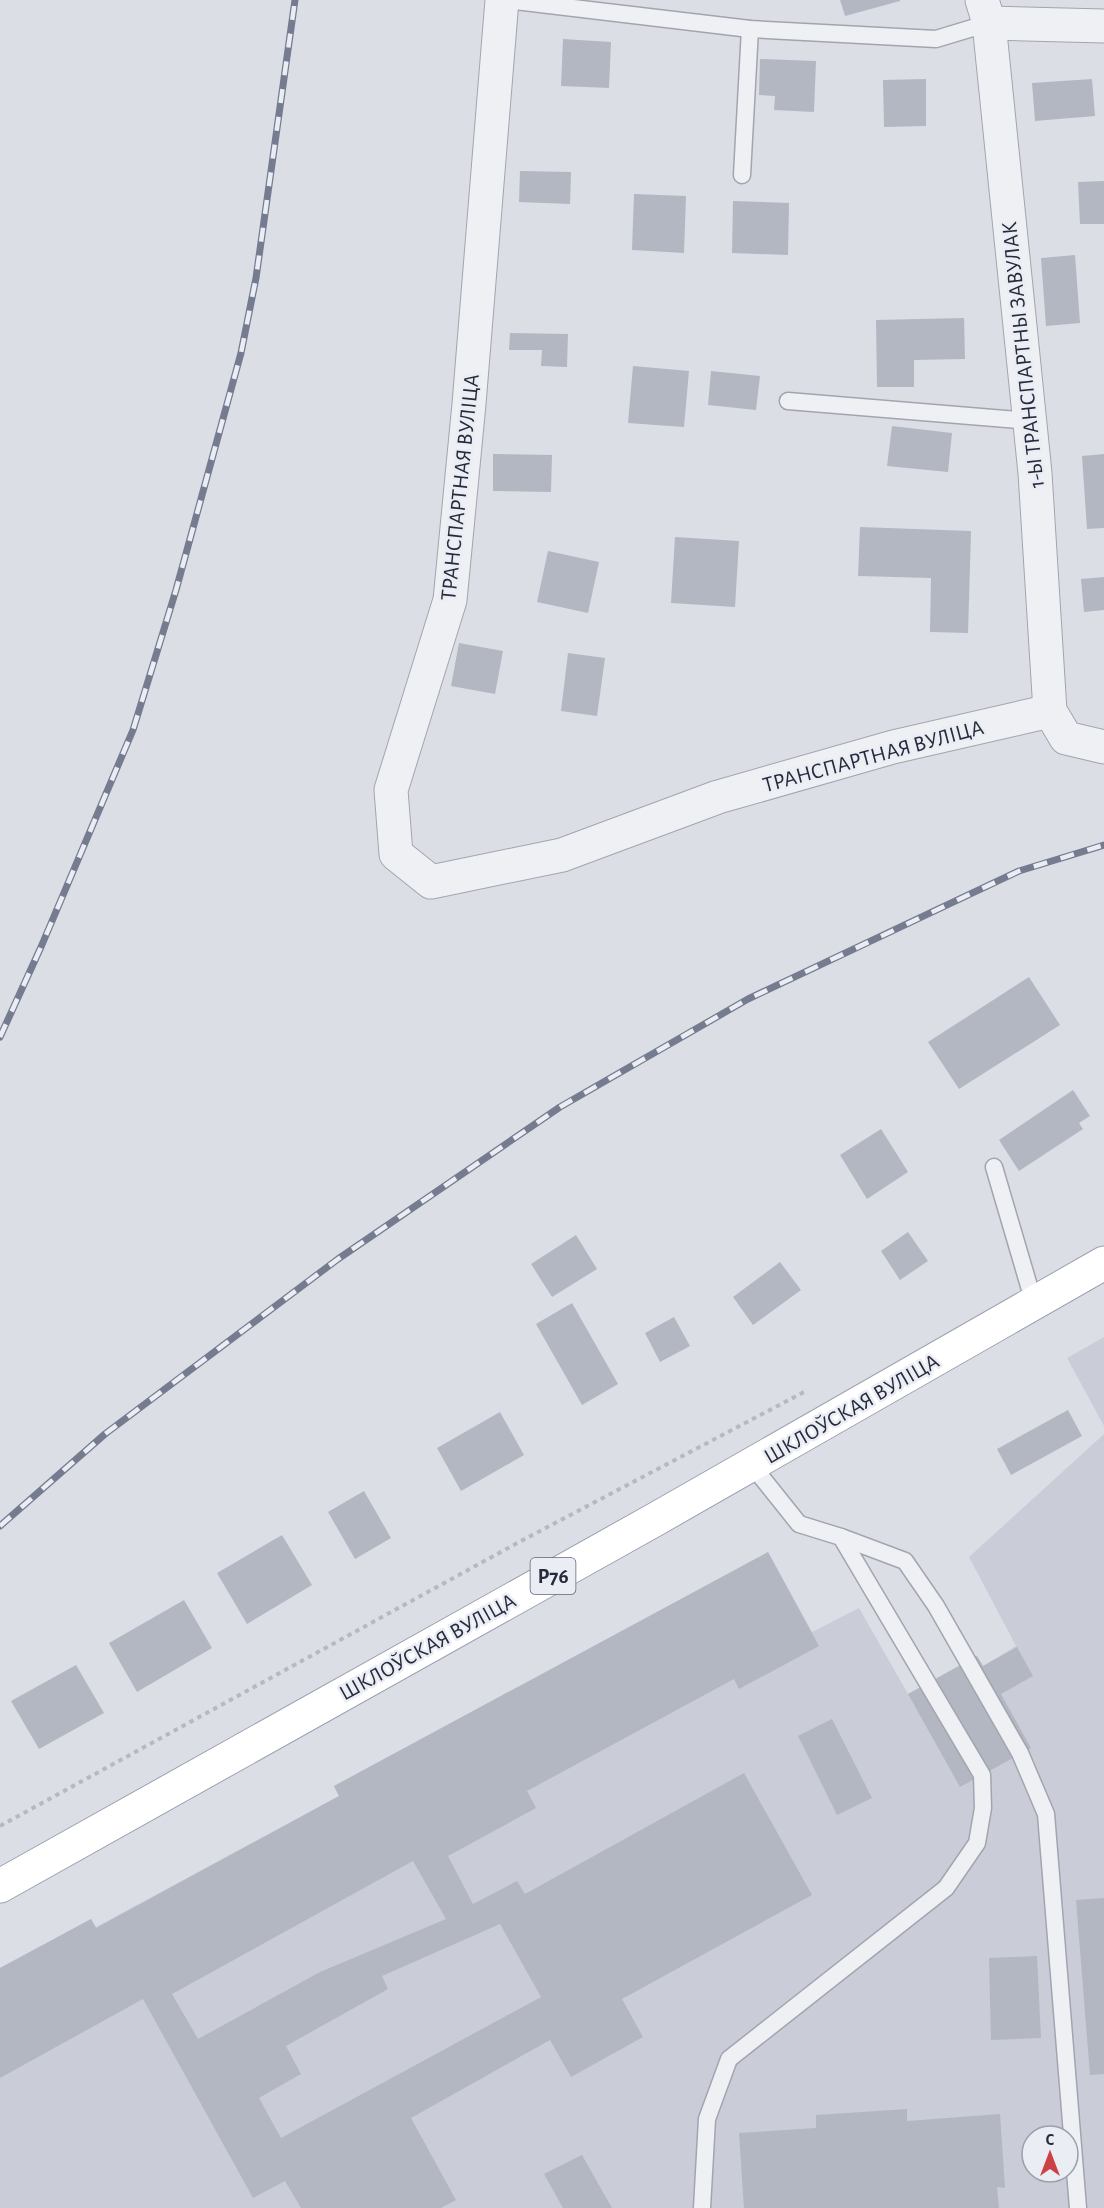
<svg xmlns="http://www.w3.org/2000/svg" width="1104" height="2208" viewBox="0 0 1104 2208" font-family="'Alegreya Sans',sans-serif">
	<rect width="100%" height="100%" fill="#dcdee6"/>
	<g fill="#cacdd8" fill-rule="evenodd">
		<path d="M1104,1337V1426L1067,1358Z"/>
		<path d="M1104,1434V2208H0V1968L91,1919L96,1927L339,1796L334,1786L768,1552L812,1632L859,1608L908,1694L977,1656L983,1666L1016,1646L969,1557ZM1032,2136H1068V2172H1032Z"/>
	</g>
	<g fill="#b3b7c2" fill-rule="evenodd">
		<path d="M840,0H900V1L845,16Z"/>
		<path d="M563,39L611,42L609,88L561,86Z"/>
		<path d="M760,59L816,61L814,112L774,110L775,96L759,95Z"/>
		<path d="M926,79V126L884,127L883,80Z"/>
		<path d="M1092,79L1095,116L1035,121L1032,83Z"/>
		<path d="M520,171L571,172L570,204L519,202Z"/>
		<path d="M1104,181V224H1080L1078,182Z"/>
		<path d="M634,194L686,196L684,253L632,250Z"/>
		<path d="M733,201L789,203L788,255L732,253Z"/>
		<path d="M1075,255L1080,323L1046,326L1041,258Z"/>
		<path d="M964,318L965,359L914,360V387H877L876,320Z"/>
		<path d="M510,333L568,334L567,367L541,366L542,350H509Z"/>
		<path d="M633,366L689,371L684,427L628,423Z"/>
		<path d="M711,371L760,376L756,410L708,405Z"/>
		<path d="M892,426L952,433L948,472L887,466Z"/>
		<path d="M493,454L552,455L551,492L493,491Z"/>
		<path d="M1104,454V528L1087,529L1082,456Z"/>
		<path d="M860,527L971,531L968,633L930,632L931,578L858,576Z"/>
		<path d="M675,537L739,541L735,607L671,603Z"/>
		<path d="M548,551L599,562L588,613L537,602Z"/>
		<path d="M1104,577V610L1084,612L1081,579Z"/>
		<path d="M459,643L503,651L495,694L451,686Z"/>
		<path d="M568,653L605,658L597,716L561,711Z"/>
		<path d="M1029,977L1060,1025L959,1089L928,1042Z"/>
		<path d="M1073,1090L1090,1116L1079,1123L1083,1129L1019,1171L999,1140Z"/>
		<path d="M881,1129L908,1172L867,1199L840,1155Z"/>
		<path d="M908,1232L928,1261L900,1280L881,1251Z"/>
		<path d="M576,1235L597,1269L552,1297L531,1264Z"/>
		<path d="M780,1262L801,1290L753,1325L733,1297Z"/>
		<path d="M572,1303L618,1384L582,1405L536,1324Z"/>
		<path d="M674,1317L690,1346L660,1362L645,1333Z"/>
		<path d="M1068,1410L1082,1436L1011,1475L997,1449Z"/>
		<path d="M500,1412L524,1455L461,1491L437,1448Z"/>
		<path d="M364,1491L391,1538L355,1559L328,1512Z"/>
		<path d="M282,1535L312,1585L247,1624L217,1573Z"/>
		<path d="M768,1552L819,1646L739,1689L734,1679L527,1791L536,1808L448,1856L473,1904L517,1881L525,1894L744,1773L812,1895L622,1999L643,2037L571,2077L550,2040L411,2118L456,2200L441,2208H301L285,2181L253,2198L143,1999L0,2078V1968L91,1919L96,1928L339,1796L334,1786ZM413,1861L446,1919L320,1972L198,2039L172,1994ZM500,1924L541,1997L281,2138L259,2098L301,2074L286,2046L388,1989L382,1976Z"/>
		<path d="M184,1600L212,1648L137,1692L109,1643Z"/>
		<path d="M1017,1647L1033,1676L1001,1694L1031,1748L960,1787L908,1694L977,1656L983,1666Z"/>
		<path d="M76,1665L104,1713L39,1749L11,1701Z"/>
		<path d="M832,1719L872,1798L837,1815L798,1736Z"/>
		<path d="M1104,1898V2074L1090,2075L1076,1900Z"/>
		<path d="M1037,1956L1041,2038L991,2040L989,1958Z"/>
		<path d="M907,2109V2121L1000,2114L1005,2188L997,2187L999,2208H744L739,2133L816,2128V2115Z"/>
		<path d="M582,2155L612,2208H563L544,2174Z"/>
	</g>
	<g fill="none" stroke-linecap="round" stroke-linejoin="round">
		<defs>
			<g id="service">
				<path d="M506,0L750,29L936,39L989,23"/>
				<path d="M742,175L750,29"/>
				<path d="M788,401L1029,421"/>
				<path d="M994,1167L1034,1303"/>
				<path d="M841,1537L905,1561L936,1606L1020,1753L1046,1814L1078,2208"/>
				<path d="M702,2208L707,2119L729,2059L946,1888L977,1843L983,1808L982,1775L841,1537L799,1524L751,1464"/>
			</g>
			<g id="minor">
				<path d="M502,0L469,404L450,600L391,790L396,854L431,882L562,855L718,797L893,747L1050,711"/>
				<path d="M982,0L989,23L1035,473L1050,711L1066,738L1104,747"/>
				<path d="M989,23L1104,26"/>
			</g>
			<path id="primary" d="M0,1886L656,1519L1104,1263"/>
		</defs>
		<use href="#service" stroke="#a2a5b0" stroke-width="19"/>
		<use href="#minor" stroke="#a2a5b0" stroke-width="35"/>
		<use href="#primary" stroke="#9ba1b1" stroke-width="35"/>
		<path stroke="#b6b9c0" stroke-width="4" stroke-dasharray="4.5 4.5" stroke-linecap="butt" d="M0,1826L521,1541L804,1392"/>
		<use href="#service" stroke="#eef0f4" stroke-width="16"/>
		<use href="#minor" stroke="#eef0f4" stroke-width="33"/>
		<use href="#primary" stroke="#fff" stroke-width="33"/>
		<defs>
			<g id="rail">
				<path d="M0,1037L41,947L133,730L176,590L241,353L256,278L295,0"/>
				<path d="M0,1526L105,1434L338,1259L560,1107L748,999L1019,871L1104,845"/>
			</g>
		</defs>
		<use href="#rail" stroke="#767c8f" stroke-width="7"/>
		<use href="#rail" stroke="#ebedf4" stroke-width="4.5" stroke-dasharray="14" stroke-linecap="butt"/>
	</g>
	<g text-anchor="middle" stroke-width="5" stroke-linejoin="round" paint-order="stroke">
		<rect fill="#ebedf4" stroke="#616573" stroke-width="1.5" x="530.5" y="1558" width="45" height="36" rx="4.5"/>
		<g font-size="21" font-weight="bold" fill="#262b3c">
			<text x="553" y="1583">Р76</text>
		</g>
		<g font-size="22" fill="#262b3c" stroke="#ebedf4">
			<text transform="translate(1022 355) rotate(-96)" y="8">1-Ы ТРАНСПАРТНЫ ЗАВУЛАК</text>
			<text transform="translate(459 487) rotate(-84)" y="8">ТРАНСПАРТНАЯ ВУЛІЦА</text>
			<text transform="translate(873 755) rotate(-15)" y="8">ТРАНСПАРТНАЯ ВУЛІЦА</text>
			<text transform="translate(851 1408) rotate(-30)" y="8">ШКЛОЎСКАЯ ВУЛІЦА</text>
			<text transform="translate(427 1646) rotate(-29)" y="8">ШКЛОЎСКАЯ ВУЛІЦА</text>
		</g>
	</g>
	<g transform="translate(1050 2154)"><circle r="28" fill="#ebedf4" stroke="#9c9faa" stroke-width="1.5"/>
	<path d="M0-4.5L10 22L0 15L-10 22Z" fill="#cb4145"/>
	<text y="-9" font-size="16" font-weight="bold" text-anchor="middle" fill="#262b3c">С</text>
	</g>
</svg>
